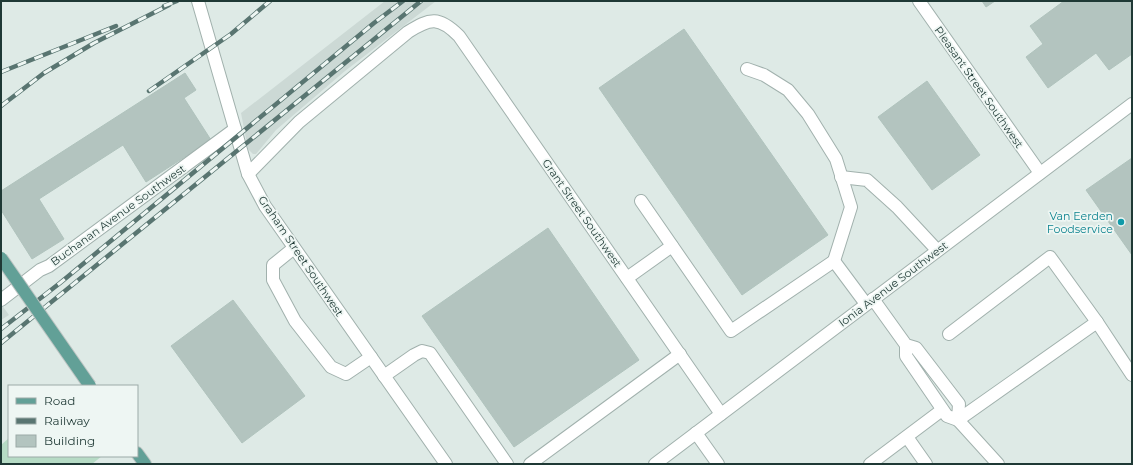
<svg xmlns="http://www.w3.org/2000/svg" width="1133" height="465" viewBox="0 0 1133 465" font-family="Montserrat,sans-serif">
	<rect width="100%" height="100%" fill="#deeae6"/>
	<g fill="#ccd9d5">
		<path d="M385,1H436L345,71L276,130L256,154H253L248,149L241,113Z"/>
		<path d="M1,304L9,315L1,320Z"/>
	</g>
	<path fill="#b6dbc5" d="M9,438V456H102L92,464H1V445Z"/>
	<g fill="#b3c4bf" stroke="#b0c3bd">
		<path d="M982,1H995L986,7Z"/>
		<path d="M1064,1H1132V54L1109,70L1096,53L1048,88L1026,57L1043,44L1030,26Z"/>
		<path d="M684,29L828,235L742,295L599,88Z"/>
		<path d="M185,73L196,90L184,98L211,140L146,182L123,145L39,199L64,239L32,259L1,210V191Z"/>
		<path d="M927,81L980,155L932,190L878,117Z"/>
		<path d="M1132,158V255L1086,190Z"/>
		<path d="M548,228L639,360L514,447L422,316Z"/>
		<path d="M233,300L305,396L242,443L171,346Z"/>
	</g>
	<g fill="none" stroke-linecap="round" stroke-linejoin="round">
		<defs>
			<g id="minor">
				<path d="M198,1L248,174L265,206L446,464"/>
				<path d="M919,1L1040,173"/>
				<path d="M747,69L764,75L788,90L808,114L836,159L851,207L834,261"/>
				<path d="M248,174L299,122L408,32C430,18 439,16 459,36L721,414"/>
				<path d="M841,177L867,180L897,207L937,250"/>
				<path d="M641,201L731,331L834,261L866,304"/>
				<path d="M294,248L273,265V280L295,321L331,367L346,374L371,357"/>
				<path d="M627,278L672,246"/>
				<path d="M873,299L906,345V356L947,416L958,420L959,404L916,348L906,345"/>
				<path d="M1,300L40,270L49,266L235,129"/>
				<path d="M949,334L1050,257L1097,322"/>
				<path d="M384,376L414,355L422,351L430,353L507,464"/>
				<path d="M696,433L718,464"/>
				<path d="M907,437L926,464"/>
				<path d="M530,464L680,354"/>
				<path d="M655,464L1132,104"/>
				<path d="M870,464L942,410"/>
				<path d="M998,464L958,420L1097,322L1132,375"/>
			</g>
			<path id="major" d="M137,453L145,464"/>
		</defs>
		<use href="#minor" stroke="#a1b1ad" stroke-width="14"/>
		<use href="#major" stroke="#bcc4c2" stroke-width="14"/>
		<use href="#minor" stroke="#fff" stroke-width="12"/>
		<use href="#major" stroke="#62a097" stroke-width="12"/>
		<defs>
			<g id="rail">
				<path d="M164,6L177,1"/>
				<path d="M1,72L116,26"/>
				<path d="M149,91L231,34L270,1"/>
				<path d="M1,106L44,73L94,43L169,5"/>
				<path d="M1,329L60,283L374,23L403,1"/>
				<path d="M1,343L421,1"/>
			</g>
		</defs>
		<use href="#rail" stroke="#597571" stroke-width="4.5"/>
		<use href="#rail" stroke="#eef6f3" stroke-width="3" stroke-dasharray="9" stroke-linecap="butt"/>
		<defs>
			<path id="major-bridge" d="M1,258L90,386"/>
		</defs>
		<use href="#major-bridge" stroke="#bcc4c2" stroke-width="14" stroke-linecap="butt"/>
		<use href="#major-bridge" stroke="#62a097" stroke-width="12"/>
	</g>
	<circle fill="#0f9aa8" stroke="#eef6f3" stroke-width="1.5" cx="1121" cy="222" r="4"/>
	<g text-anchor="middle" stroke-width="3.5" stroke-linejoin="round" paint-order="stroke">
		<g font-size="11" fill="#1f3935" stroke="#eef6f3">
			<text transform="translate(979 87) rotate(55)" y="4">Pleasant Street Southwest</text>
			<text transform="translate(582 213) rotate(55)" y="4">Grant Street Southwest</text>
			<text transform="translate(118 215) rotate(-36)" y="4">Buchanan Avenue Southwest</text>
			<text transform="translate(301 256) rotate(56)" y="4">Graham Street Southwest</text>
			<text transform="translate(893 284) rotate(-37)" y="4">Ionia Avenue Southwest</text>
		</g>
		<g font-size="11" fill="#0d838f" stroke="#eef6f3" text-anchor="end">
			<text x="1113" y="220">Van Eerden<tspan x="1113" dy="13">Foodservice</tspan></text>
		</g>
	</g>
	<rect width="1133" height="465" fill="none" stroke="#1f3935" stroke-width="4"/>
	<rect x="8" y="385" width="130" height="72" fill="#eef6f3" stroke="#9baaa7"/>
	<rect x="16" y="398" width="20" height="6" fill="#62a097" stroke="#9baaa7"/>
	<text x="44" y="405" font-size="12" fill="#1f3935">Road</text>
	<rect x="16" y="418" width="20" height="6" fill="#597571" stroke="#9baaa7"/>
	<text x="44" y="425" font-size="12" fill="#1f3935">Railway</text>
	<rect x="16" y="435" width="20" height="12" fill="#b3c4bf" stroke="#9baaa7"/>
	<text x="44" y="445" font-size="12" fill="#1f3935">Building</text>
</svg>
